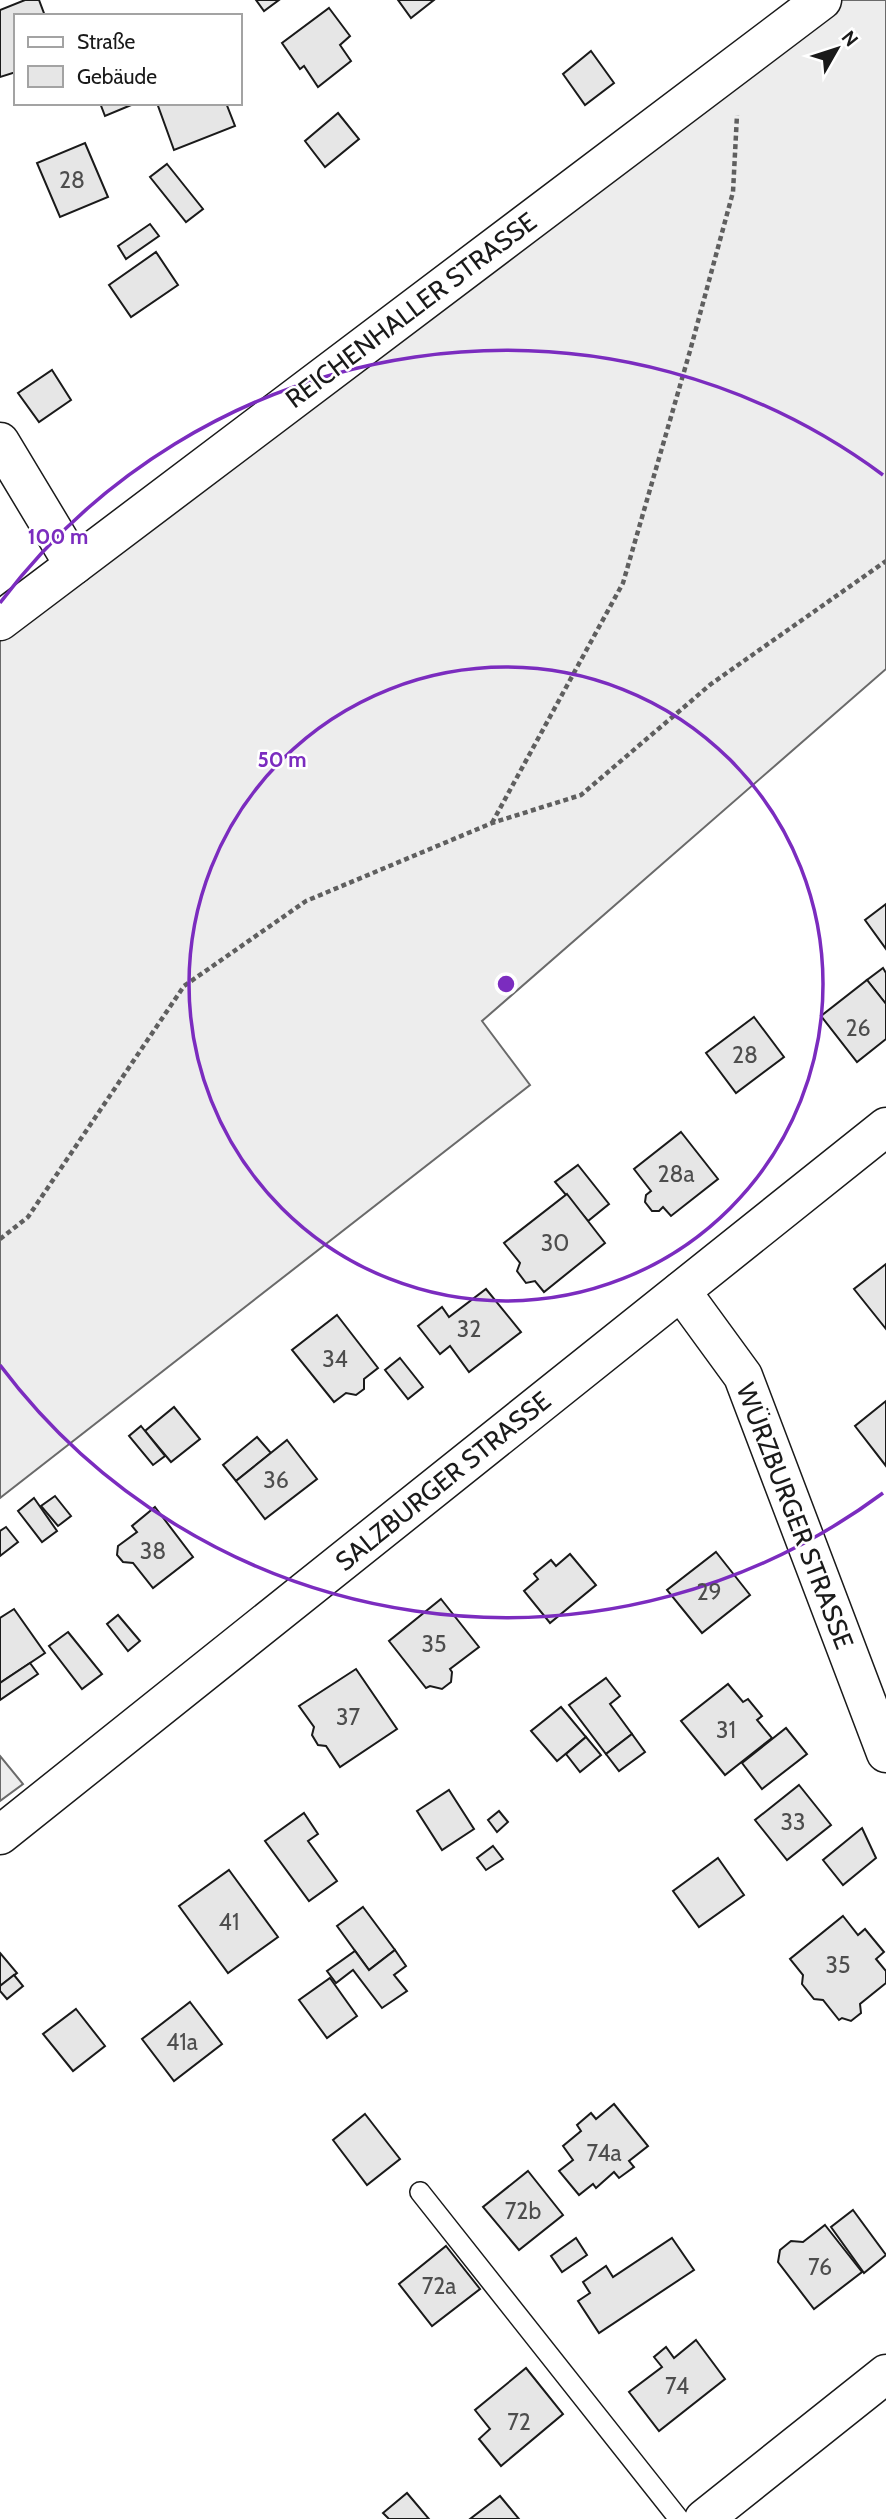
<svg xmlns="http://www.w3.org/2000/svg" width="886" height="2519" viewBox="0 0 886 2519" font-family="Cabin,sans-serif">
	<rect width="100%" height="100%" fill="#fff"/>
	<g fill="#ededed" stroke="#6a6a6a" stroke-width="2">
		<path d="M806,0H886V669L482,1021L530,1085L0,1498V617Z"/>
		<path d="M0,1756L23,1784L0,1801Z"/>
	</g>
	<g fill="#e6e6e6" stroke="#1a1a1a" stroke-width="2">
		<path d="M25,0H39L45,16H16V72L0,77V10Z"/>
		<path d="M256,0H279L264,11Z"/>
		<path d="M398,0H434L411,18Z"/>
		<path d="M329,8L350,36L340,45L351,61L318,87L304,66L300,69L282,43Z"/>
		<path d="M591,51L614,83L585,105L563,74Z"/>
		<path d="M100,103H136L105,116Z"/>
		<path d="M157,103H226L235,126L174,150Z"/>
		<path d="M338,113L359,139L325,167L305,141Z"/>
		<path d="M85,143L108,197L60,217L37,163Z"/>
		<path d="M167,164L203,209L186,222L150,177Z"/>
		<path d="M150,224L159,236L126,259L118,246Z"/>
		<path d="M156,252L178,285L131,317L109,285Z"/>
		<path d="M52,370L71,400L39,422L18,393Z"/>
		<path d="M886,904V949L865,920Z"/>
		<path d="M883,968L886,973V1004L867,980Z"/>
		<path d="M867,980L886,1004V1039L857,1062L821,1016Z"/>
		<path d="M754,1017L784,1057L736,1093L706,1053Z"/>
		<path d="M681,1132L718,1179L671,1216L663,1207L659,1211H652L645,1202L646,1195L651,1191L634,1169Z"/>
		<path d="M578,1165L609,1204L588,1221L555,1182Z"/>
		<path d="M567,1194L605,1243L544,1292L535,1281L526,1283L517,1271L520,1263L504,1243Z"/>
		<path d="M886,1264V1329L854,1289Z"/>
		<path d="M486,1289L521,1332L469,1372L450,1346L440,1354L418,1326L442,1307L449,1317Z"/>
		<path d="M337,1315L378,1368L364,1379V1389L356,1395L346,1393L334,1402L292,1350Z"/>
		<path d="M400,1358L423,1387L408,1399L385,1370Z"/>
		<path d="M886,1401V1466L855,1426Z"/>
		<path d="M174,1407L200,1439L171,1462L145,1431Z"/>
		<path d="M141,1426L165,1456L153,1465L129,1436Z"/>
		<path d="M257,1437L271,1453L236,1481L223,1465Z"/>
		<path d="M287,1440L317,1479L265,1519L236,1481Z"/>
		<path d="M55,1496L71,1516L58,1526L41,1506Z"/>
		<path d="M34,1498L57,1531L42,1542L18,1511Z"/>
		<path d="M155,1507L193,1557L153,1588L133,1563L123,1562L117,1555L118,1546L137,1532L132,1526Z"/>
		<path d="M6,1527L18,1542L0,1556V1531Z"/>
		<path d="M716,1552L750,1595L702,1633L667,1590Z"/>
		<path d="M570,1554L596,1585L550,1623L524,1591L538,1579L534,1574L551,1560L556,1566Z"/>
		<path d="M441,1599L479,1647L450,1669L452,1672L451,1682L442,1689L430,1686L426,1688L389,1641Z"/>
		<path d="M14,1609L45,1653L0,1683V1618Z"/>
		<path d="M118,1615L140,1641L128,1651L107,1624Z"/>
		<path d="M68,1632L102,1674L82,1689L49,1646Z"/>
		<path d="M30,1663L38,1674L0,1700V1683Z"/>
		<path d="M356,1669L397,1729L340,1767L326,1746L318,1745L312,1735L314,1727L299,1706Z"/>
		<path d="M606,1678L620,1696L610,1704L632,1734L606,1754L569,1705Z"/>
		<path d="M728,1684L743,1702L748,1699L762,1716L757,1720L772,1738L725,1775L681,1721Z"/>
		<path d="M561,1707L586,1737L557,1761L531,1731Z"/>
		<path d="M786,1728L807,1754L762,1789L742,1763Z"/>
		<path d="M632,1734L645,1752L619,1771L606,1754Z"/>
		<path d="M586,1737L601,1755L580,1772L566,1754Z"/>
		<path d="M799,1785L831,1825L787,1860L755,1820Z"/>
		<path d="M449,1790L474,1829L442,1850L417,1811Z"/>
		<path d="M499,1811L508,1822L497,1832L488,1820Z"/>
		<path d="M304,1813L318,1834L308,1841L337,1881L309,1901L265,1841Z"/>
		<path d="M862,1828L876,1858L843,1885L823,1860Z"/>
		<path d="M493,1846L503,1859L486,1870L477,1858Z"/>
		<path d="M718,1858L744,1895L699,1927L673,1891Z"/>
		<path d="M229,1870L278,1937L228,1973L179,1906Z"/>
		<path d="M363,1907L395,1950L369,1970L337,1926Z"/>
		<path d="M843,1916L858,1935L865,1929L884,1952L876,1959L886,1971V1983L860,2004L861,2013L851,2021L842,2018L839,2020L823,2000L814,1999L802,1984L803,1975L790,1959Z"/>
		<path d="M395,1950L406,1966L394,1975L407,1991L382,2008L353,1970L336,1983L327,1971L355,1951L369,1970Z"/>
		<path d="M0,1953L17,1973L0,1986Z"/>
		<path d="M14,1975L23,1986L7,1999L0,1991V1986Z"/>
		<path d="M330,1978L357,2016L327,2038L299,2000Z"/>
		<path d="M190,2002L222,2044L174,2081L142,2039Z"/>
		<path d="M76,2009L105,2046L73,2071L43,2034Z"/>
		<path d="M614,2104L648,2146L629,2161L634,2167L619,2178L614,2172L596,2188L593,2184L579,2195L559,2171L573,2160L563,2146L581,2131L577,2125L591,2113L596,2119Z"/>
		<path d="M365,2114L400,2159L367,2185L333,2140Z"/>
		<path d="M528,2171L563,2215L519,2250L483,2207Z"/>
		<path d="M853,2210L886,2255L864,2273L831,2227Z"/>
		<path d="M825,2225L862,2272L814,2309L778,2262L780,2250L791,2241L803,2242Z"/>
		<path d="M576,2238L587,2255L562,2272L551,2256Z"/>
		<path d="M672,2238L694,2270L599,2333L578,2301L590,2293L583,2282L606,2266L613,2277Z"/>
		<path d="M446,2246L480,2289L432,2326L399,2284Z"/>
		<path d="M696,2340L725,2379L659,2431L629,2392L662,2367L654,2357L666,2347L674,2358Z"/>
		<path d="M526,2368L563,2414L501,2466L479,2439L490,2429L475,2410Z"/>
		<path d="M407,2493L429,2519H389L383,2513Z"/>
		<path d="M500,2496L519,2519H470Z"/>
	</g>
	<g fill="none" stroke-linecap="round" stroke-linejoin="round">
		<defs>
			<path id="service" d="M420,2192L679,2519"/>
			<g id="minor">
				<path d="M0,442L74,565"/>
				<path d="M0,621L822,0"/>
				<path d="M681,1291L743,1376L886,1753"/>
				<path d="M0,1835L886,1127"/>
				<path d="M704,2519L886,2374"/>
			</g>
		</defs>
		<use href="#service" stroke="#1a1a1a" stroke-width="22"/>
		<use href="#minor" stroke="#1a1a1a" stroke-width="41"/>
		<g stroke="#5f5f5f" stroke-width="4.5" stroke-dasharray="5 3.5" stroke-linecap="butt">
			<path d="M492,823L623,583L690,351L733,192L737,115"/>
			<path d="M0,1239L28,1217L184,986L306,901L492,823L581,795L711,684L886,561"/>
		</g>
		<use href="#service" stroke="#fff" stroke-width="19"/>
		<use href="#minor" stroke="#fff" stroke-width="38"/>
	</g>
	<g fill="none" stroke="#7b2cbf" stroke-width="3.5">
		<circle cx="506" cy="984" r="317"/>
		<path d="M883 1493A633 633 0 0 1 0 1365M0 603A633 633 0 0 1 883 475"/>
	</g>
	<g text-anchor="middle" stroke-width="5" stroke-linejoin="round" paint-order="stroke">
		<g font-size="23" fill="#4d4d4d">
			<text x="72" y="188">28</text>
			<text x="858" y="1036">26</text>
			<text x="745" y="1063">28</text>
			<text x="676" y="1182">28a</text>
			<text x="555" y="1251">30</text>
			<text x="469" y="1337">32</text>
			<text x="335" y="1367">34</text>
			<text x="276" y="1488">36</text>
			<text x="153" y="1559">38</text>
			<text x="709" y="1600">29</text>
			<text x="434" y="1652">35</text>
			<text x="348" y="1725">37</text>
			<text x="726" y="1738">31</text>
			<text x="793" y="1830">33</text>
			<text x="229" y="1930">41</text>
			<text x="838" y="1973">35</text>
			<text x="182" y="2050">41a</text>
			<text x="604" y="2161">74a</text>
			<text x="523" y="2219">72b</text>
			<text x="820" y="2275">76</text>
			<text x="439" y="2294">72a</text>
			<text x="677" y="2394">74</text>
			<text x="519" y="2430">72</text>
		</g>
		<g font-size="26" fill="#1a1a1a" stroke="#fff">
			<text transform="translate(411 310) rotate(-37)" y="9">REICHENHALLER STRASSE</text>
			<text transform="translate(443 1481) rotate(-39)" y="9">SALZBURGER STRASSE</text>
			<text transform="translate(795 1516) rotate(69)" y="9">WÜRZBURGER STRASSE</text>
		</g>
	</g>
	<circle cx="506" cy="984" r="10" fill="#7b2cbf" stroke="#fff" stroke-width="3.5"/>
	<g font-size="21" text-anchor="middle" font-weight="bold" fill="#7b2cbf" stroke="#fff" stroke-width="5" stroke-linejoin="round" paint-order="stroke">
		<text x="58" y="544">100 m</text>
		<text x="282" y="767">50 m</text>
	</g>
	<rect x="14" y="14" width="228" height="91" fill="#ffffff" stroke="#a3a3a3" stroke-width="2"/>
	<rect x="28" y="37" width="35" height="10" fill="#ffffff" stroke="#a3a3a3" stroke-width="2"/>
	<text x="77" y="49" font-size="21" fill="#1a1a1a">Straße</text>
	<rect x="28" y="66" width="35" height="21" fill="#e6e6e6" stroke="#a3a3a3" stroke-width="2"/>
	<text x="77" y="84" font-size="21" fill="#1a1a1a">Gebäude</text>
	<g transform="translate(837 49) rotate(51)" stroke="#ffffff" stroke-width="5" paint-order="stroke">
	<path d="M0-5L12 26L0 18L-12 26Z" fill="#1a1a1a"/>
	<text y="-10" font-size="19" font-weight="bold" text-anchor="middle" fill="#1a1a1a">N</text>
	</g>
</svg>
